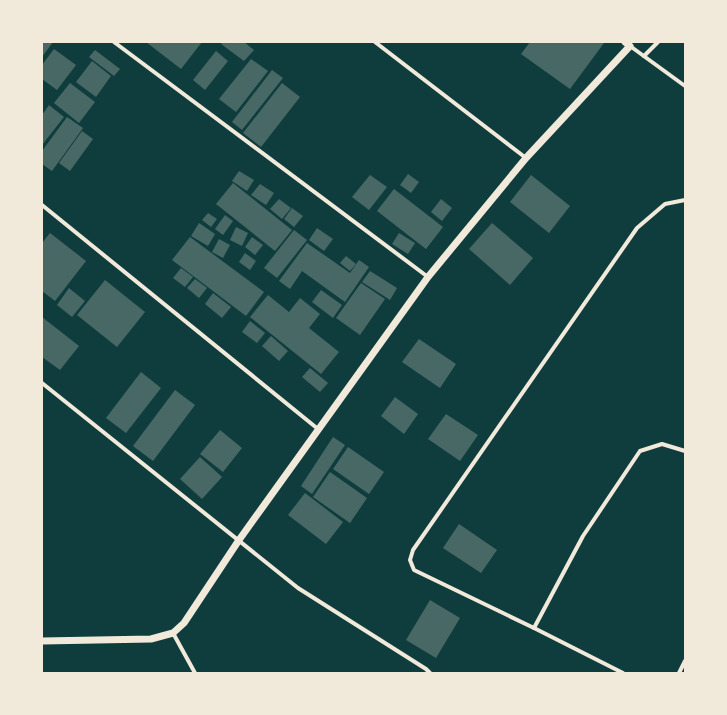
<svg xmlns="http://www.w3.org/2000/svg" width="727" height="715" viewBox="0 0 727 715" font-family="Jost,sans-serif">
	<rect width="100%" height="100%" fill="#0f3d3e"/>
	<g fill="#486865">
		<path d="M42,42H53L42,57Z"/>
		<path d="M146,42H202L181,69Z"/>
		<path d="M223,42H244L254,50L244,61L221,44Z"/>
		<path d="M530,42H603L604,43L570,89L521,54Z"/>
		<path d="M54,49L76,65L57,90L42,79V65Z"/>
		<path d="M95,50L120,69L114,76L89,57Z"/>
		<path d="M216,51L228,61L205,90L193,80Z"/>
		<path d="M251,59L268,71L236,112L219,99Z"/>
		<path d="M92,61L111,76L96,97L76,82Z"/>
		<path d="M272,70L283,78L242,130L232,122Z"/>
		<path d="M70,83L95,102L79,123L54,103Z"/>
		<path d="M282,83L300,97L261,147L243,133Z"/>
		<path d="M49,105L64,117L42,145V115Z"/>
		<path d="M67,117L83,128L52,171L42,164V151Z"/>
		<path d="M82,131L93,139L70,171L59,163Z"/>
		<path d="M239,171L254,180L247,191L232,181Z"/>
		<path d="M408,174L419,182L411,193L400,185Z"/>
		<path d="M370,175L387,187L369,210L352,197Z"/>
		<path d="M531,175L570,206L549,233L510,202Z"/>
		<path d="M233,183L292,230L275,251L216,204Z"/>
		<path d="M260,184L274,193L266,205L251,195Z"/>
		<path d="M394,189L443,227L426,249L377,211Z"/>
		<path d="M279,199L291,208L282,219L270,209Z"/>
		<path d="M441,199L452,208L442,221L431,212Z"/>
		<path d="M292,208L303,216L294,227L284,219Z"/>
		<path d="M208,213L217,219L211,227L202,220Z"/>
		<path d="M225,215L233,221L223,235L215,229Z"/>
		<path d="M199,223L215,234L208,246L191,236Z"/>
		<path d="M492,223L533,258L510,285L469,249Z"/>
		<path d="M236,227L248,233L242,246L230,240Z"/>
		<path d="M317,228L333,239L324,251L309,240Z"/>
		<path d="M294,230L307,240L277,278L264,268Z"/>
		<path d="M50,233L86,261L55,301L42,291V243Z"/>
		<path d="M399,233L415,243L408,254L392,244Z"/>
		<path d="M190,237L264,292L246,316L172,260Z"/>
		<path d="M252,237L263,245L255,255L245,247Z"/>
		<path d="M219,239L230,245L223,258L212,252Z"/>
		<path d="M307,243L350,273L359,260L369,267L345,302L302,271L290,289L279,281Z"/>
		<path d="M245,253L256,261L250,270L239,262Z"/>
		<path d="M346,256L356,264L350,271L340,263Z"/>
		<path d="M181,268L193,277L185,287L173,278Z"/>
		<path d="M370,271L397,288L390,300L362,282Z"/>
		<path d="M195,279L207,288L199,298L187,288Z"/>
		<path d="M105,280L145,312L117,347L77,315Z"/>
		<path d="M361,283L385,299L360,335L336,318Z"/>
		<path d="M69,288L85,301L72,317L57,305Z"/>
		<path d="M321,290L342,305L333,318L312,302Z"/>
		<path d="M213,293L231,307L222,318L205,304Z"/>
		<path d="M268,295L289,312L300,298L320,314L309,328L339,352L321,374L250,317Z"/>
		<path d="M42,317L79,346L60,370L42,357Z"/>
		<path d="M250,321L265,333L257,343L242,332Z"/>
		<path d="M271,336L288,351L279,361L262,346Z"/>
		<path d="M419,339L456,364L440,388L402,362Z"/>
		<path d="M310,368L328,383L320,392L302,377Z"/>
		<path d="M141,372L161,388L126,433L106,418Z"/>
		<path d="M175,390L195,405L153,461L133,446Z"/>
		<path d="M395,397L418,414L404,434L381,416Z"/>
		<path d="M446,414L478,435L460,461L428,439Z"/>
		<path d="M220,430L242,448L223,472L200,454Z"/>
		<path d="M333,437L345,445L312,494L301,486Z"/>
		<path d="M348,447L384,472L369,494L333,469Z"/>
		<path d="M200,457L222,477L202,499L180,479Z"/>
		<path d="M330,472L367,498L350,523L313,497Z"/>
		<path d="M305,493L343,522L326,544L288,515Z"/>
		<path d="M459,524L497,550L481,573L443,548Z"/>
		<path d="M430,600L460,618L436,658L406,640Z"/>
	</g>
	<g fill="none" stroke-linecap="round" stroke-linejoin="round">
		<g stroke="#f1e9da" stroke-width="4">
			<path d="M114,42L428,277"/>
			<path d="M375,42L526,158"/>
			<path d="M630,46L685,86"/>
			<path d="M644,56L658,42"/>
			<path d="M42,205L318,429"/>
			<path d="M42,383L298,588L426,669L430,673"/>
			<path d="M534,628L583,536L640,451L662,444L685,451"/>
			<path d="M173,633L195,673"/>
			<path d="M623,673L534,628L414,570L410,560L413,550L637,228L665,204L685,200"/>
			<path d="M679,673L685,661"/>
		</g>
		<path stroke="#f1e9da" stroke-width="7" d="M42,641L151,639L173,633L184,623L239,540L428,277L526,158L630,46L625,42"/>
	</g>
	<rect width="727" height="715" fill="none" stroke="#f1e9da" stroke-width="86"/>
</svg>
